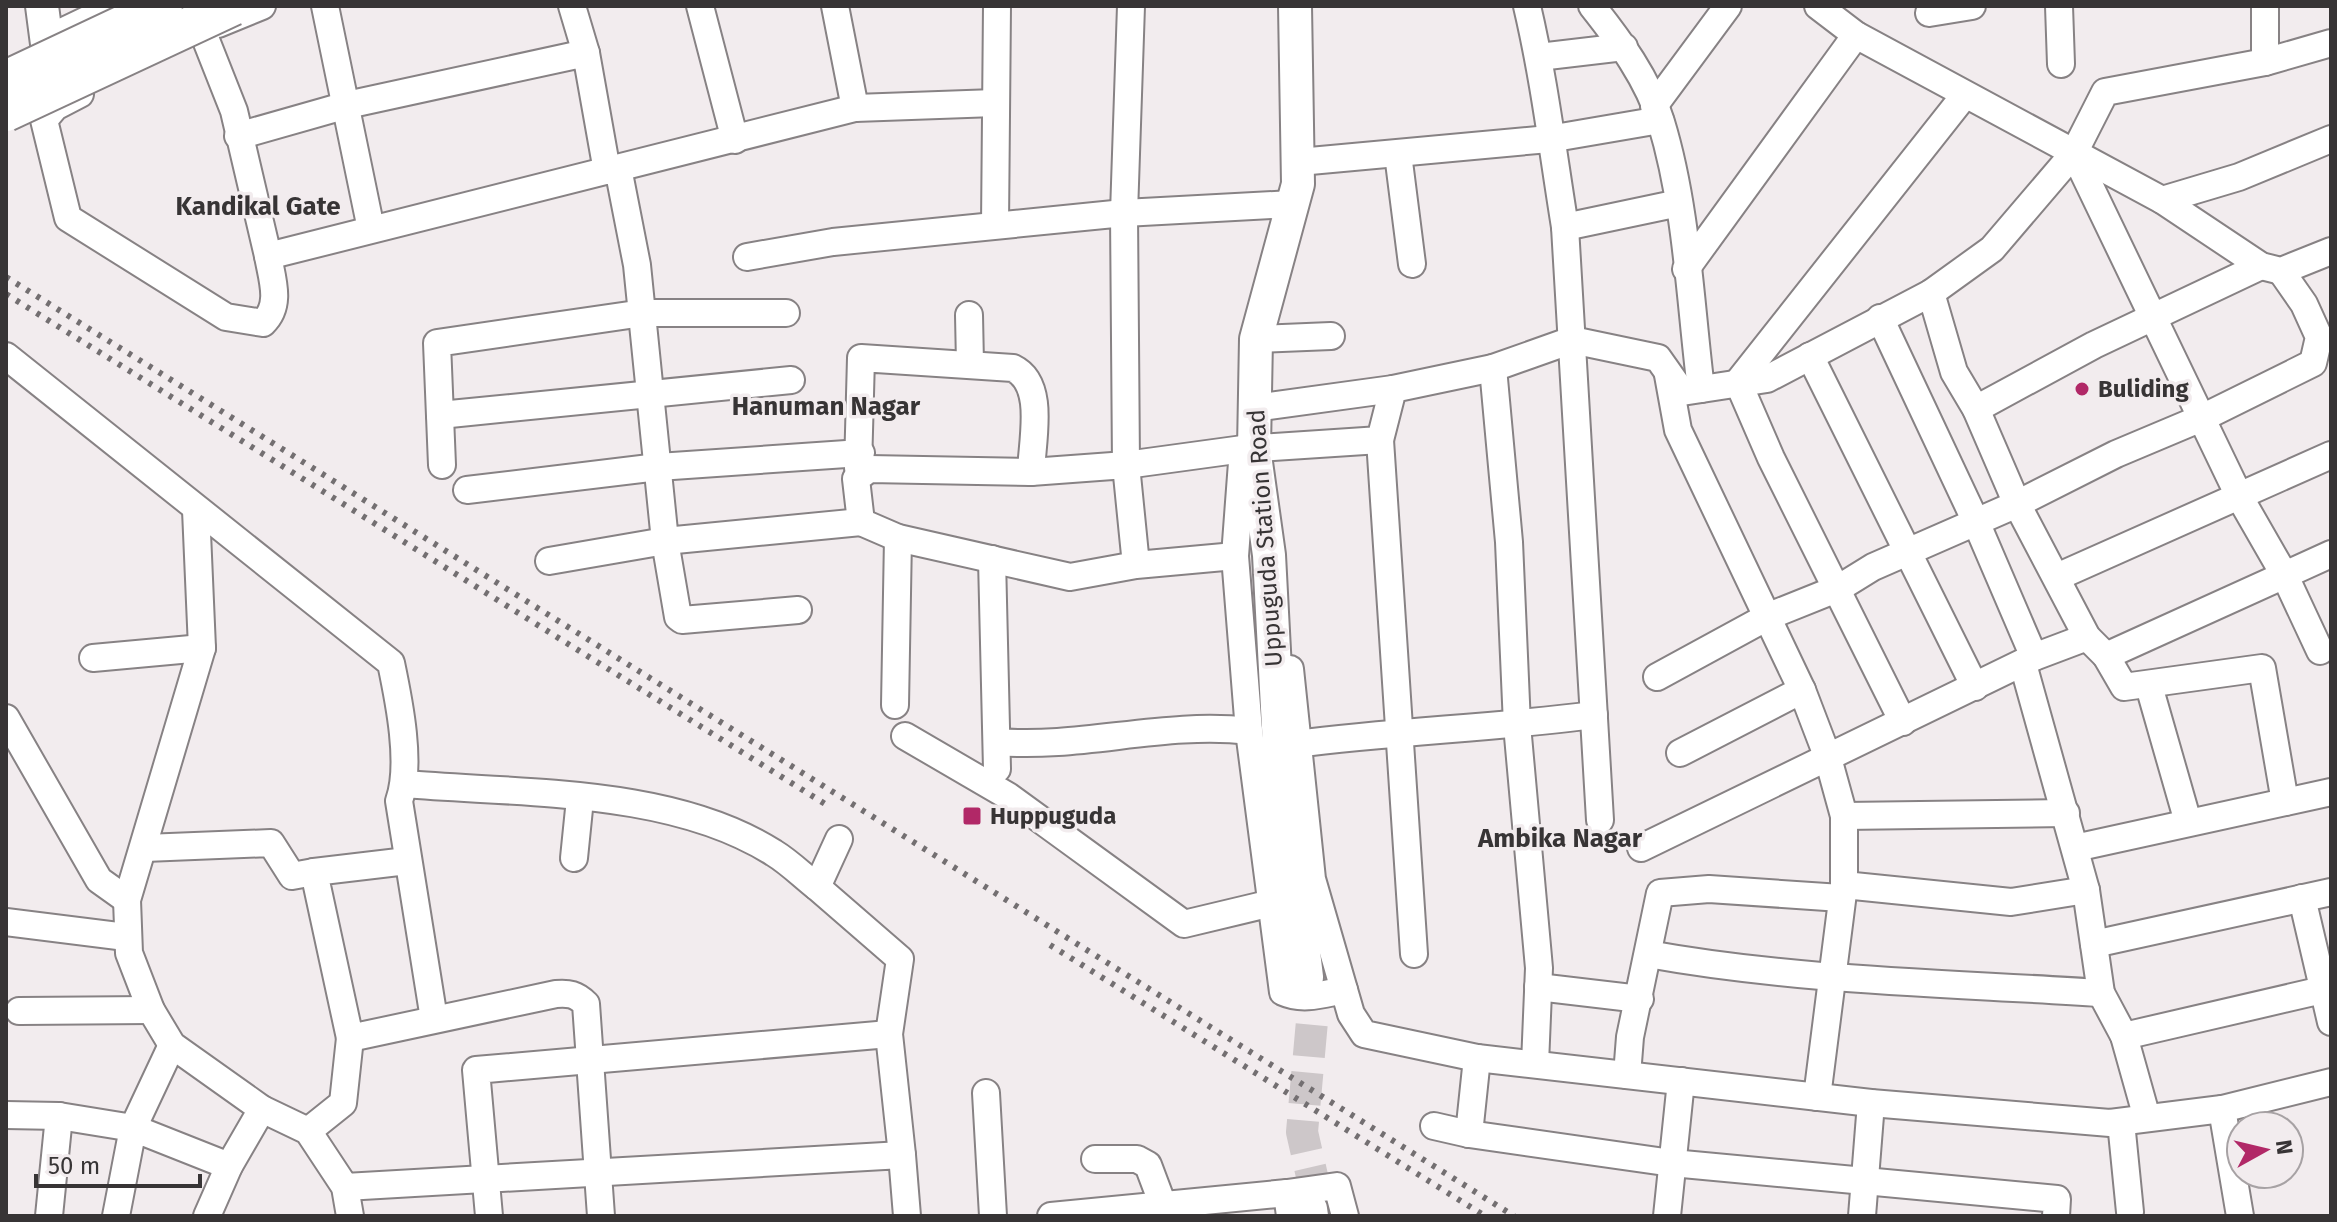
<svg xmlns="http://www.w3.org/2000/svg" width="2337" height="1222" viewBox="0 0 2337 1222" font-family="'Fira Sans',sans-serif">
	<rect width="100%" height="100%" fill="#f2ecee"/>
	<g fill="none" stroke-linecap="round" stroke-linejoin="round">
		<path stroke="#cdc7c9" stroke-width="32" stroke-dasharray="32 16" stroke-linecap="butt" d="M1307,977L1312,1021L1302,1132L1312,1176L1311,1209"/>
		<defs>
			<g id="minor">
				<path d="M325,6L371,229"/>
				<path d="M572,6L586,53"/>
				<path d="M700,6L735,140"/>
				<path d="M835,6L855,108"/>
				<path d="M1131,6L1124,213L1292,204"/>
				<path d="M1527,6C1544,78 1553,153 1565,227L1600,820"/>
				<path d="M1592,6C1619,40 1648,79 1661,122C1687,207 1690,301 1701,389"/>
				<path d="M1818,6L1856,35L2162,200L2261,266L2281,271L2331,251"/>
				<path d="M2059,6L2061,64"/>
				<path d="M2265,6V62"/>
				<path d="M1929,13L1972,6"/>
				<path d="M218,24L262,6"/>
				<path d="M202,30L234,111L268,256L855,108L995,103"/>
				<path d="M47,39L116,6"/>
				<path d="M1539,57L1624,47"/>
				<path d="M80,94L55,107L44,120L68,218L226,317L263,323C282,305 272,279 268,256"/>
				<path d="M1654,106L1728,6"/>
				<path d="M238,136L347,105L586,53L607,171"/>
				<path d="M2074,153L2239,496L2285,576L2320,651"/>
				<path d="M1398,154L1412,264"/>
				<path d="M1299,162L1549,139L1660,120"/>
				<path d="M618,168L637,265L665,541L861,522"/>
				<path d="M2162,200L2239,177L2331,139"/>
				<path d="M995,225L997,6"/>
				<path d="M1565,227L1679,203"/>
				<path d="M747,257L833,242L1124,213L1126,465L1243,449L1380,440L1393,389L1493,368L1572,340L1658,358L1682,392L1767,379L1931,293L1992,249L2074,153L2105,92L2265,62L2331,43"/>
				<path d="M1686,269L1856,35"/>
				<path d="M1931,293L1954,372L1976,409L2017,504L2087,637L2106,656L2124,687L2262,668L2285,802"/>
				<path d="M969,315L970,364"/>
				<path d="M1880,318L1976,522L2034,657"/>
				<path d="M1256,339L1331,336"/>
				<path d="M6,356L391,663C399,701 412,765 399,801L434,1019"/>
				<path d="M1810,356L1975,687"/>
				<path d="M1493,368L1509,542L1517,725L1539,968L1535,1064"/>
				<path d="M1668,375L1678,430L1802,690L1828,758L1844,816V885L1817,1097"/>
				<path d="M1254,408L1393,389"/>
				<path d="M1976,409L2094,345L2261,266"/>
				<path d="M440,415L791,380"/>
				<path d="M1380,440L1414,954"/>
				<path d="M1243,449L1235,556L1249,731L1283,992C1303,1001 1323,994 1344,990"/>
				<path d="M442,465L437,343L643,313H786"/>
				<path d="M858,468L861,358L1013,368C1046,384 1032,440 1031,472"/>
				<path d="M467,490L658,467L861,453"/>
				<path d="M196,510L202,648L127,900L129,953L151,1010L172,1045L262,1109L308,1131L345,1187L350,1216"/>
				<path d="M992,559L997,769"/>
				<path d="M549,561L665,541L678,617L682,620L798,610"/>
				<path d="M1136,565L1070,577L898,538L861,522L856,479L869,469L1031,472L1126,465L1136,565L1235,556"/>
				<path d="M2057,577L2331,455"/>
				<path d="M2106,656L2331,554"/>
				<path d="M93,658L202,648"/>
				<path d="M2023,664L2086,890L2101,993L2124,1036L2147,1118"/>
				<path d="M1290,669L1312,879L1351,1014L1364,1034L1477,1058L1871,1103L2110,1123L2222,1109L2331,1082"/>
				<path d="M1657,677L1769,616L1839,588L1873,567L2017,504L2116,454L2204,417L2313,363L2319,337L2304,304L2281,271"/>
				<path d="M2149,686L2188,822"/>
				<path d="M895,705L898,538"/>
				<path d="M6,718L99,880L127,900"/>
				<path d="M1903,722L1771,458L1738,382L1964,96"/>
				<path d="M905,736L1008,796L1184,924L1272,903"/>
				<path d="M998,742C1081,749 1165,721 1249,731"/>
				<path d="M1296,744C1395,731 1495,728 1594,715"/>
				<path d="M1680,753L1802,690"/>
				<path d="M405,784C523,794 672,788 774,853C789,862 803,876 817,887"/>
				<path d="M1844,816L2066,813"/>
				<path d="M839,839L817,887L900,959L889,1034L902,1155"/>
				<path d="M145,848L271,843L292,876L314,872"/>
				<path d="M1641,848L2034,657L2087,637"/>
				<path d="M2075,848L2331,792"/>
				<path d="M574,858L580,799"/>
				<path d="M407,861L314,872L350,1038L556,994C569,993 576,994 586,1004L601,1216"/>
				<path d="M1844,885L2011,902L2086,890"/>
				<path d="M2302,898L2331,1022"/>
				<path d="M6,922L126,937"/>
				<path d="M2094,944L2331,892"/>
				<path d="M1648,954C1797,981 1950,983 2101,993"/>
				<path d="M1538,987L1640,999"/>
				<path d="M19,1011L151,1010"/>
				<path d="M2124,1036L2331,988"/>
				<path d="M1627,1075L1630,1037L1660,893L1709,889L1841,898"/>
				<path d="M986,1093L993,1216"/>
				<path d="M2222,1109L2240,1216"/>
				<path d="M6,1115L59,1116L133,1128L172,1045"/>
				<path d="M2121,1122L2130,1212"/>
				<path d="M1434,1126L1469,1134L1672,1163L2057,1199L2056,1216"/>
				<path d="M308,1131L343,1103L350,1038"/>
				<path d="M1469,1134L1477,1058"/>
				<path d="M1095,1159H1137L1148,1165L1163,1205"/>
				<path d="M345,1187L902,1155L907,1216"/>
				<path d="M1287,1193L1337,1186L1345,1216"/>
				<path d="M49,1216L59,1116"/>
				<path d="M116,1216L133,1128L229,1166"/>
				<path d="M207,1216L229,1166L262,1109"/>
				<path d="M489,1216L476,1070L889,1034"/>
				<path d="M1051,1216L1287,1193L1290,1216"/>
				<path d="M1667,1216L1681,1081"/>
				<path d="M1862,1216L1871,1103"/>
			</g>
			<g id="tertiary">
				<path d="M42,6L52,82"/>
				<path d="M1295,6L1298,184L1256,339L1254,448L1269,555L1279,746L1307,977"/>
				<path d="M1311,1209L1312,1216"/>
			</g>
		</defs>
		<use href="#minor" stroke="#878284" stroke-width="30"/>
		<use href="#tertiary" stroke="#878284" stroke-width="36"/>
		<use href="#minor" stroke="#fff" stroke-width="26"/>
		<use href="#tertiary" stroke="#fff" stroke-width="32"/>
		<g stroke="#736f71" stroke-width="6" stroke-dasharray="4 8" stroke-linecap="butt">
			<path d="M6,277L1514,1216"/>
			<path d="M6,294L830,807"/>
			<path d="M1050,945L1485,1216"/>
		</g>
		<defs>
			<g id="secondary-bridge">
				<path d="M6,80L163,6"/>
				<path d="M6,112L233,6"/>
			</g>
		</defs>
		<use href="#secondary-bridge" stroke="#878284" stroke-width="42" stroke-linecap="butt"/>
		<use href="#secondary-bridge" stroke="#fff" stroke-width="38"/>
	</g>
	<g fill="#b12867" stroke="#f2ecee" stroke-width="3">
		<circle cx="2082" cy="389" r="8"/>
		<rect x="962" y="806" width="20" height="20" rx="4"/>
	</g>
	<g text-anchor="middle" stroke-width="7" stroke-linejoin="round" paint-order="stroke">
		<g font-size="24" font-weight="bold" fill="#373435" stroke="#f2ecee" text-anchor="start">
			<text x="2098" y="397">Buliding</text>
			<text x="990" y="824">Huppuguda</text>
		</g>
		<g font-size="24" fill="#373435" stroke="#f2ecee">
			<text transform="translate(1265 538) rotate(-94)" y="8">Uppuguda Station Road</text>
		</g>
		<g font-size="26" font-weight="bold" fill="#373435" stroke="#f2ecee">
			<text x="258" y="215">Kandikal Gate</text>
			<text x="826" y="415">Hanuman Nagar</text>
			<text x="1560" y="847">Ambika Nagar</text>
		</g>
	</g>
	<rect width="2337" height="1222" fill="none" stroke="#373435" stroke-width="16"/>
	<g transform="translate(2265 1150) rotate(82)"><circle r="38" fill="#f2ecee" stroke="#a7a2a4" stroke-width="2"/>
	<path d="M0-6L14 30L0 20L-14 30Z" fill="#b12867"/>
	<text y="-12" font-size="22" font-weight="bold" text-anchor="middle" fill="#373435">N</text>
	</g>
	<path d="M36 1174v12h164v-12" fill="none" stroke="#373435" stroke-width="4"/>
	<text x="48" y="1174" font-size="24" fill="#373435" stroke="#f2ecee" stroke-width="6" paint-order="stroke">50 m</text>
</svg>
